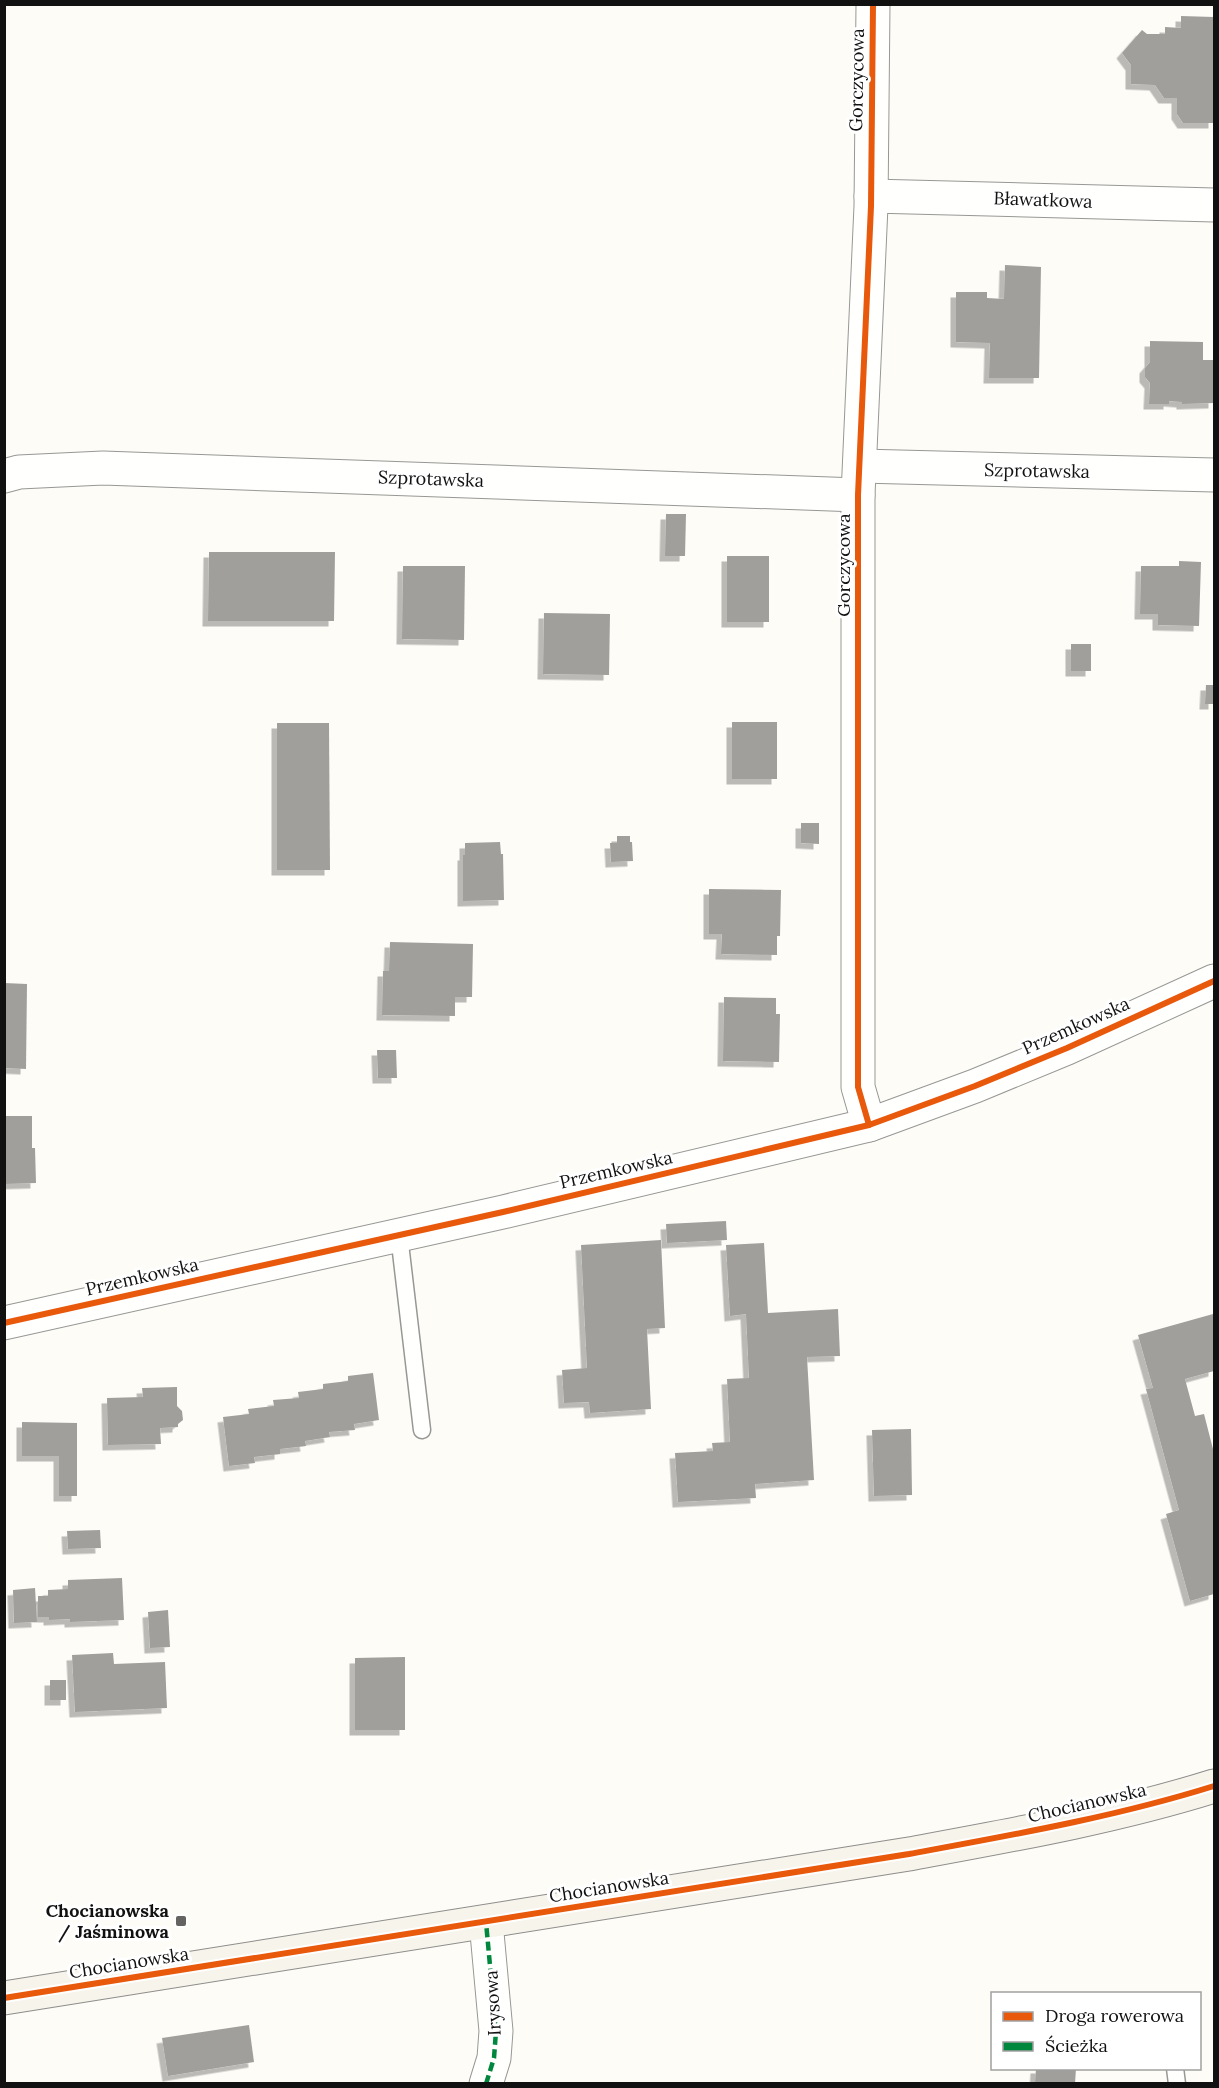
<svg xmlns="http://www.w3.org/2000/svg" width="1219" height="2088" viewBox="0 0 1219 2088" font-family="Lora,serif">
	<defs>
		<filter id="shadow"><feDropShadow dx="-5.5" dy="5.5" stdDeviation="0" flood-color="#0004"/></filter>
	</defs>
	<rect width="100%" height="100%" fill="#fdfcf7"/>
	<g fill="#a19f9c" filter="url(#shadow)">
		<path d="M1181,16L1214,17V123H1183L1177,114V98H1164L1155,85L1131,84V65L1122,53L1142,30L1147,34H1165V27L1181,28Z"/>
		<path d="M1005,265L1041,267L1039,378H989L990,343L956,342V292H987V298L1004,299Z"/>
		<path d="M1150,341L1203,342V360H1214V403L1182,404V402L1169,401V404H1149L1150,383L1145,377V368L1150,362Z"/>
		<path d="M666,514H686L685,556H665Z"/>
		<path d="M209,552H335L334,621H208Z"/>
		<rect x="727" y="556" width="42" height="66"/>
		<path d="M1179,561L1201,562L1199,626L1158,625V614H1140L1141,566H1179Z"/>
		<path d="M403,566H465L464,640L402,639Z"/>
		<path d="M544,613L610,614L609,675L543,674Z"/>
		<rect x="1071" y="644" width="20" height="27"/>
		<path d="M1206,685H1214V704H1205Z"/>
		<rect x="732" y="722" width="45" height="57"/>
		<path d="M277,723H329L330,870H277Z"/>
		<path d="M801,823H819V844L801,843Z"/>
		<path d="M617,836H630V842H632L633,861L611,862L610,843H617Z"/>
		<path d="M500,842L501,854H503L504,900L463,901V855H465V843Z"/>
		<path d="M709,889L781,890L780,936H777V955L721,954L722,934H709Z"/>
		<path d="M390,942L473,944L472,997H455V1016L382,1015L383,971H389Z"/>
		<path d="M4,983L27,984L26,1069L4,1068Z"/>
		<path d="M724,997L776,998V1014H780L779,1062L723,1061Z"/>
		<path d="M377,1050H396L397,1078H378Z"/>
		<path d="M4,1116H32V1148H35L36,1183L4,1184Z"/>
		<path d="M726,1221L727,1240L667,1243L666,1224Z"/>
		<path d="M661,1240L665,1328L647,1329L651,1409L590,1413L589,1402L564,1403L562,1370L587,1368L581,1245Z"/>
		<path d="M764,1243L768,1313L838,1309L840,1356L807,1357L814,1480L755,1484L756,1498L678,1502L675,1453L713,1451L712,1443L730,1442L727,1379L749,1378L746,1314L730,1316L726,1245Z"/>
		<path d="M1213,1314L1214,1371L1185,1379L1195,1416L1204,1414L1214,1453V1594L1190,1601L1166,1514L1179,1510L1146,1389L1153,1388L1138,1335Z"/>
		<path d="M373,1373L379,1420L354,1424L355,1430L329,1432L330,1437L305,1441L306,1446L280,1449V1454L254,1457L255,1463L229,1466L223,1417L249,1414L248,1409L274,1406L273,1400L299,1398L298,1392L323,1389V1384L348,1381V1376Z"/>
		<path d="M177,1387V1406L182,1411L183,1420L178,1424V1427L160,1428L161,1444L108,1445L107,1398L143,1397L142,1388Z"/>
		<path d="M22,1422L77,1423V1496H59V1456H22Z"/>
		<path d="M911,1429L912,1495L874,1496L872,1430Z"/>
		<path d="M100,1530L101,1548L68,1549L67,1531Z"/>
		<path d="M122,1578L124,1620L70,1622V1619L49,1620V1617H38V1596H48V1590L68,1589V1580Z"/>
		<path d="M35,1588L37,1622L14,1623L13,1590Z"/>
		<path d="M168,1610L170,1647L150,1648L148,1612Z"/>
		<path d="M113,1653L114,1664L165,1662L167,1708L75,1712L72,1655Z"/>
		<path d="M405,1657V1730H355V1658Z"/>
		<rect x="50" y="1680" width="16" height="20"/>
		<path d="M249,2025L254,2062L168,2076L162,2038Z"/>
		<path d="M1036,2068H1076L1075,2084H1035Z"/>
	</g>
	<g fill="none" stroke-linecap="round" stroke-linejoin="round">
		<defs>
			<g id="lane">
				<path d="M399,1235L422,1430"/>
				<path d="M1175,2068L1177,2084"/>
			</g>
			<g id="street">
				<path d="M871,196L1214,205"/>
				<path d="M860,466L1214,475"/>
				<path d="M4,476L19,472L103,468L858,495"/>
				<path d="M869,1125L858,1087V495L871,206L873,4"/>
				<path d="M4,1323L503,1212L869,1125L975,1086L1067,1048L1214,981"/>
				<path d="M486,2084L494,2058L496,2031L486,1922"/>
			</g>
			<path id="secondary" d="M4,1998L909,1854C1012,1835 1115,1817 1214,1786"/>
		</defs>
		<use href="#lane" stroke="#979795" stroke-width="19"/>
		<use href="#street" stroke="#979795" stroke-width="35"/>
		<use href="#secondary" stroke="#8e8d8b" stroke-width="35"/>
		<use href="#lane" stroke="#fffffe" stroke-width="16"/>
		<use href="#street" stroke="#fffffe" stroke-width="33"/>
		<use href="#secondary" stroke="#f6f4eb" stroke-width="33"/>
		<path stroke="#00873e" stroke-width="4.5" stroke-dasharray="9 4.5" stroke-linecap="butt" d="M486,2084L494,2058L496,2031L486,1922"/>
		<defs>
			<g id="cycleway">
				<path d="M869,1125L858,1087V495L871,206L873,4"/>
				<path d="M4,1323L503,1212L869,1125L975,1086L1067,1048L1214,981"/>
				<path d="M4,1998L909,1854C1012,1835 1115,1817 1214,1786"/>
			</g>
		</defs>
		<use href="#cycleway" stroke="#fff" stroke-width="10"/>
		<use href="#cycleway" stroke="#e8590c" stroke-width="6"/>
	</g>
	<rect fill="#646362" stroke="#fff" stroke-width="2" x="175" y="1915" width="12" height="12" rx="3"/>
	<g text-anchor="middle" stroke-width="6" stroke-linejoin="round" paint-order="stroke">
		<g font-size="18" fill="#111" stroke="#fff">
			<text transform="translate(857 80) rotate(-89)" y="6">Gorczycowa</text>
			<text transform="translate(1043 200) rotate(2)" y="6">Bławatkowa</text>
			<text transform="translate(1037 471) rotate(1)" y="6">Szprotawska</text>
			<text transform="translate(431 479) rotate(2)" y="6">Szprotawska</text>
			<text transform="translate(844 565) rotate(-90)" y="6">Gorczycowa</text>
			<text transform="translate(1076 1026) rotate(-24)" y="6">Przemkowska</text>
			<text transform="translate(616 1170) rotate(-13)" y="6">Przemkowska</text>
			<text transform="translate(142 1277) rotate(-13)" y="6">Przemkowska</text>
			<text transform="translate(1087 1803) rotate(-13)" y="6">Chocianowska</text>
			<text transform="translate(609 1887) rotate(-9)" y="6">Chocianowska</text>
			<text transform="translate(129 1963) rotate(-9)" y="6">Chocianowska</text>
			<text transform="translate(493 2003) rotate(-93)" y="6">Irysowa</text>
		</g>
		<g font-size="18" font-weight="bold" fill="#111" stroke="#fff" text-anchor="end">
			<text x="169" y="1917">Chocianowska<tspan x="169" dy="21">/ Jaśminowa</tspan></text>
		</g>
	</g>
	<rect width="1219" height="2088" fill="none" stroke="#111111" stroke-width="12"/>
	<rect x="991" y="1992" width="210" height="78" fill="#ffffff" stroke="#a0a0a0" stroke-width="1.5"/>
	<rect x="1003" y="2012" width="30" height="9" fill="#e8590c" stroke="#a0a0a0" stroke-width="1.5"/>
	<text x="1045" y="2022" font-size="18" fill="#111111">Droga rowerowa</text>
	<rect x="1003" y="2042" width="30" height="9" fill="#00873e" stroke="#a0a0a0" stroke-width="1.5"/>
	<text x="1045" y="2052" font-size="18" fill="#111111">Ścieżka</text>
</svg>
